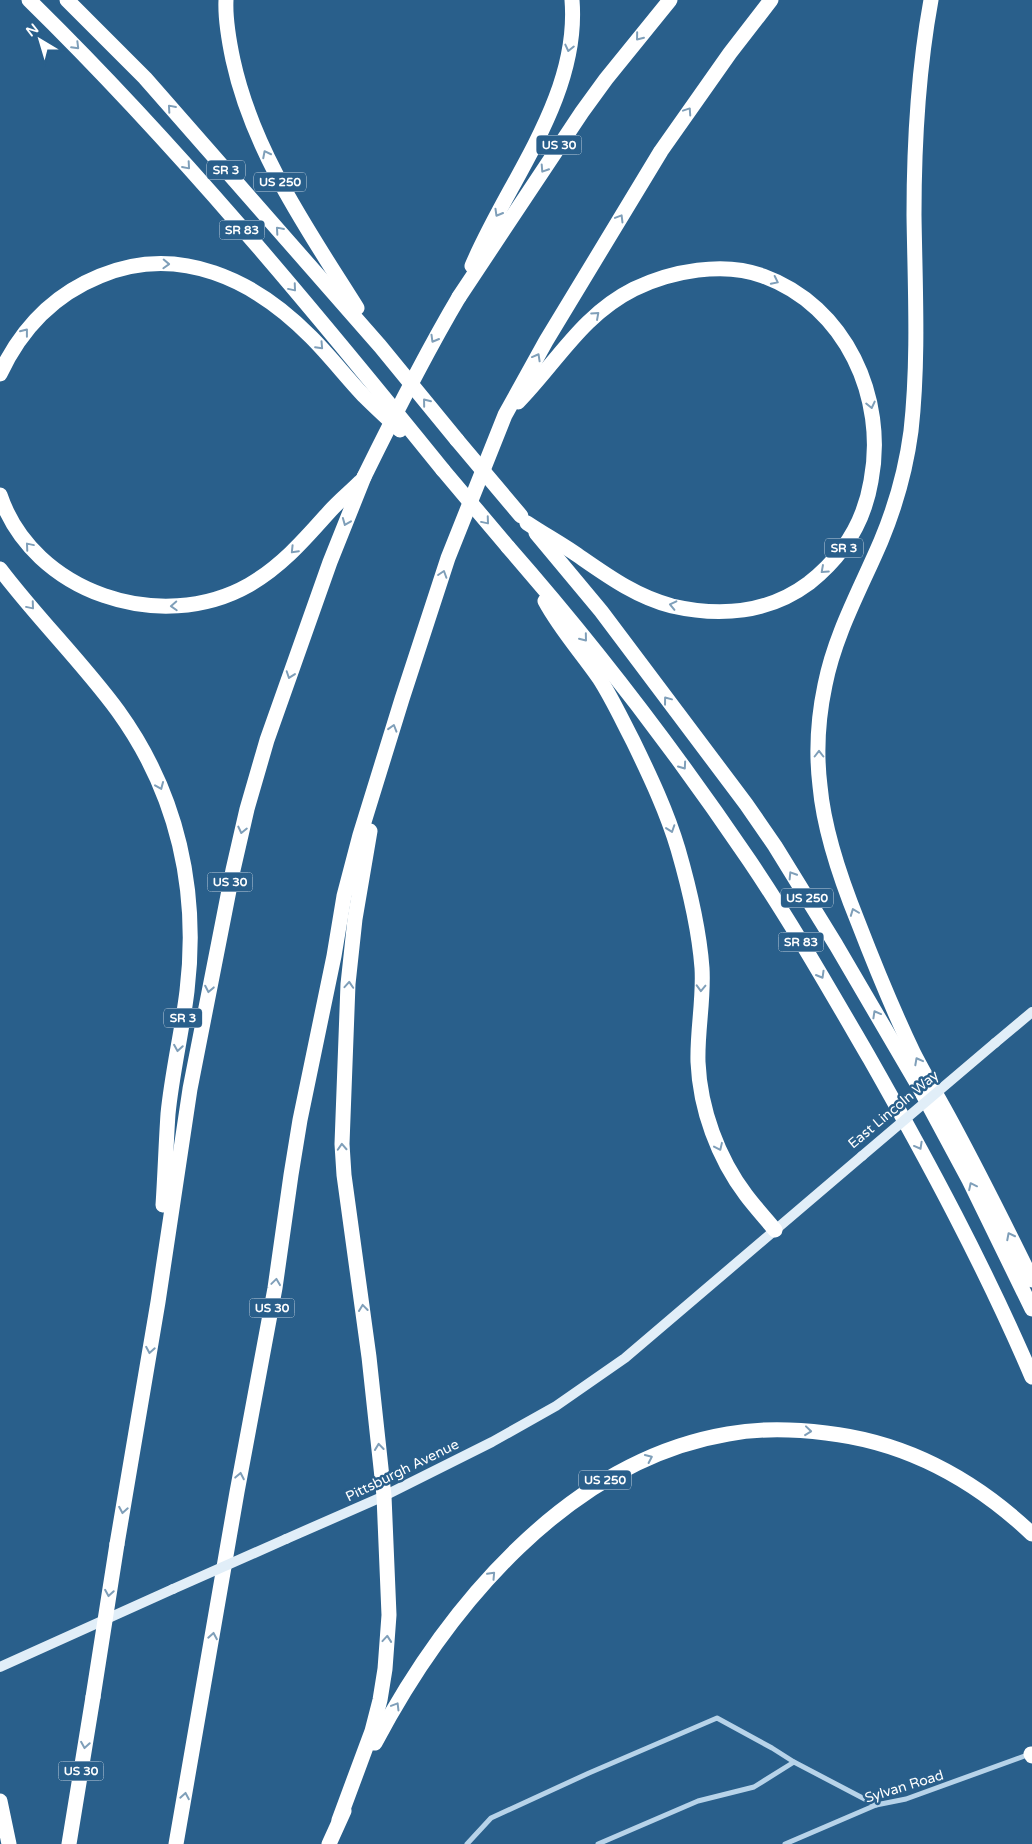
<svg xmlns="http://www.w3.org/2000/svg" width="1032" height="1844" viewBox="0 0 1032 1844" font-family="'Varela Round',sans-serif">
	<rect width="100%" height="100%" fill="#295f8b"/>
	<g fill="none" stroke-linecap="round" stroke-linejoin="round">
		<g stroke="#b7d3e9" stroke-width="5">
			<path d="M794,1762L876,1805"/>
			<path d="M467,1844L491,1818L589,1773L717,1718L772,1748L794,1762L754,1787L698,1801L598,1844"/>
			<path d="M785,1844L876,1805L906,1799L1030,1754"/>
		</g>
		<g stroke="#e1eef8" stroke-width="10">
			<path d="M995,1043L1032,1012"/>
			<path d="M286,1539L384,1496L492,1442L556,1406L625,1358L862,1156"/>
			<path d="M0,1667L173,1589"/>
		</g>
		<g stroke="#fff" stroke-width="15">
			<path d="M29,0C178,146 312,308 443,470"/>
			<path d="M67,0L145,78L380,346L457,440"/>
			<path d="M226,0C225,20 229,41 233,60C253,152 308,230 357,308"/>
			<path d="M931,0C918,71 914,143 914,215C915,287 919,359 911,431C906,469 896,505 881,541C861,588 835,634 825,685C818,718 816,753 820,786C824,831 841,880 858,922C875,966 893,1010 913,1052C925,1076 940,1100 952,1123C980,1175 1006,1227 1032,1280"/>
			<path d="M472,266C507,182 580,97 572,0"/>
			<path d="M459,297L582,112L606,79L670,0"/>
			<path d="M0,374C21,329 53,295 100,276C179,243 255,280 311,337C330,356 346,377 364,396C376,408 388,419 400,430"/>
			<path d="M518,402C557,362 582,315 634,289C671,271 724,261 763,276C846,306 887,398 871,481C864,523 842,557 809,583C769,613 720,617 672,606C634,596 605,574 573,552C558,542 542,533 527,523"/>
			<path d="M0,495C33,593 161,635 249,585C282,566 305,539 330,511C339,501 350,492 360,482"/>
			<path d="M536,533L601,611L746,804L775,846L836,945L919,1087L969,1180L1032,1309"/>
			<path d="M508,547C595,646 675,751 749,860C793,925 831,992 870,1059C929,1163 985,1267 1032,1377"/>
			<path d="M0,569C37,618 82,662 118,711C178,794 199,891 187,991C182,1032 172,1073 168,1114C166,1144 165,1175 163,1205"/>
			<path d="M545,601C560,629 581,652 599,678C612,698 622,720 633,741C650,776 667,812 678,849C689,887 699,928 702,968C704,999 697,1031 698,1062C700,1109 718,1158 746,1195C755,1207 766,1219 775,1230"/>
			<path d="M117,1544L158,1302L190,1089L233,870L247,809L267,740L330,562L364,477"/>
			<path d="M375,1743C447,1607 568,1461 728,1434C760,1428 794,1429 826,1433C906,1442 975,1480 1032,1534"/>
			<path d="M1031,1754L1032,1756"/>
			<path d="M0,1801L9,1844"/>
			<path d="M339,1820L372,1731L380,1700L385,1669L389,1615L384,1496L369,1357L344,1175L342,1144L348,984L355,919L370,831"/>
			<path d="M69,1844L93,1697"/>
			<path d="M176,1844L237,1492L275,1288L291,1175L300,1120L334,956L344,896L360,835L402,699L448,558L505,415L546,341L661,151L730,53L771,0"/>
			<path d="M329,1844L344,1811"/>
		</g>
		<g stroke="#e1eef8" stroke-width="10">
			<path d="M862,1156L995,1043"/>
			<path d="M173,1589L286,1539"/>
		</g>
		<g stroke="#fff" stroke-width="15">
			<path d="M457,440L521,516"/>
			<path d="M443,470L508,547"/>
			<path d="M364,477C394,416 424,356 459,297"/>
			<path d="M93,1697L117,1544"/>
		</g>
	</g>
	<defs><path id="oneway-chevron" d="M-2-3.5L2.5 0L-2 3.5" fill="none" stroke-width="1.6" stroke-linecap="round" stroke-linejoin="round" transform="scale(1.25)"/></defs>
	<g stroke="#7f9fb9">
		<use href="#oneway-chevron" transform="translate(639 37) rotate(129)"/>
		<use href="#oneway-chevron" transform="translate(76 46) rotate(45)"/>
		<use href="#oneway-chevron" transform="translate(569 48) rotate(103)"/>
		<use href="#oneway-chevron" transform="translate(171 108) rotate(-131)"/>
		<use href="#oneway-chevron" transform="translate(688 111) rotate(-56)"/>
		<use href="#oneway-chevron" transform="translate(266 154) rotate(-117)"/>
		<use href="#oneway-chevron" transform="translate(187 166) rotate(49)"/>
		<use href="#oneway-chevron" transform="translate(544 169) rotate(123)"/>
		<use href="#oneway-chevron" transform="translate(498 213) rotate(120)"/>
		<use href="#oneway-chevron" transform="translate(620 218) rotate(-59)"/>
		<use href="#oneway-chevron" transform="translate(279 230) rotate(-131)"/>
		<use href="#oneway-chevron" transform="translate(166 264) rotate(2)"/>
		<use href="#oneway-chevron" transform="translate(775 281) rotate(26)"/>
		<use href="#oneway-chevron" transform="translate(293 288) rotate(50)"/>
		<use href="#oneway-chevron" transform="translate(596 315) rotate(-42)"/>
		<use href="#oneway-chevron" transform="translate(25 332) rotate(-52)"/>
		<use href="#oneway-chevron" transform="translate(434 339) rotate(120)"/>
		<use href="#oneway-chevron" transform="translate(320 346) rotate(47)"/>
		<use href="#oneway-chevron" transform="translate(537 357) rotate(-61)"/>
		<use href="#oneway-chevron" transform="translate(426 402) rotate(-129)"/>
		<use href="#oneway-chevron" transform="translate(871 405) rotate(77)"/>
		<use href="#oneway-chevron" transform="translate(486 521) rotate(50)"/>
		<use href="#oneway-chevron" transform="translate(346 522) rotate(112)"/>
		<use href="#oneway-chevron" transform="translate(29 546) rotate(-130)"/>
		<use href="#oneway-chevron" transform="translate(294 550) rotate(134)"/>
		<use href="#oneway-chevron" transform="translate(824 570) rotate(138)"/>
		<use href="#oneway-chevron" transform="translate(443 574) rotate(-72)"/>
		<use href="#oneway-chevron" transform="translate(673 605) rotate(-167)"/>
		<use href="#oneway-chevron" transform="translate(31 606) rotate(50)"/>
		<use href="#oneway-chevron" transform="translate(174 606) rotate(177)"/>
		<use href="#oneway-chevron" transform="translate(584 638) rotate(51)"/>
		<use href="#oneway-chevron" transform="translate(290 675) rotate(109)"/>
		<use href="#oneway-chevron" transform="translate(667 700) rotate(-127)"/>
		<use href="#oneway-chevron" transform="translate(393 728) rotate(-73)"/>
		<use href="#oneway-chevron" transform="translate(819 754) rotate(-90)"/>
		<use href="#oneway-chevron" transform="translate(683 766) rotate(55)"/>
		<use href="#oneway-chevron" transform="translate(160 786) rotate(67)"/>
		<use href="#oneway-chevron" transform="translate(671 829) rotate(71)"/>
		<use href="#oneway-chevron" transform="translate(242 830) rotate(103)"/>
		<use href="#oneway-chevron" transform="translate(792 875) rotate(-122)"/>
		<use href="#oneway-chevron" transform="translate(854 912) rotate(-111)"/>
		<use href="#oneway-chevron" transform="translate(821 975) rotate(60)"/>
		<use href="#oneway-chevron" transform="translate(349 985) rotate(-86)"/>
		<use href="#oneway-chevron" transform="translate(701 988) rotate(92)"/>
		<use href="#oneway-chevron" transform="translate(209 989) rotate(101)"/>
		<use href="#oneway-chevron" transform="translate(876 1014) rotate(-119)"/>
		<use href="#oneway-chevron" transform="translate(178 1048) rotate(99)"/>
		<use href="#oneway-chevron" transform="translate(918 1061) rotate(-118)"/>
		<use href="#oneway-chevron" transform="translate(919 1146) rotate(61)"/>
		<use href="#oneway-chevron" transform="translate(342 1147) rotate(-93)"/>
		<use href="#oneway-chevron" transform="translate(719 1147) rotate(65)"/>
		<use href="#oneway-chevron" transform="translate(972 1186) rotate(-116)"/>
		<use href="#oneway-chevron" transform="translate(1010 1236) rotate(-117)"/>
		<use href="#oneway-chevron" transform="translate(276 1282) rotate(-82)"/>
		<use href="#oneway-chevron" transform="translate(363 1308) rotate(-97)"/>
		<use href="#oneway-chevron" transform="translate(150 1350) rotate(100)"/>
		<use href="#oneway-chevron" transform="translate(808 1431) rotate(6)"/>
		<use href="#oneway-chevron" transform="translate(379 1447) rotate(-96)"/>
		<use href="#oneway-chevron" transform="translate(649 1458) rotate(-25)"/>
		<use href="#oneway-chevron" transform="translate(240 1476) rotate(-79)"/>
		<use href="#oneway-chevron" transform="translate(123 1510) rotate(100)"/>
		<use href="#oneway-chevron" transform="translate(492 1575) rotate(-47)"/>
		<use href="#oneway-chevron" transform="translate(109 1593) rotate(99)"/>
		<use href="#oneway-chevron" transform="translate(213 1636) rotate(-80)"/>
		<use href="#oneway-chevron" transform="translate(387 1639) rotate(-85)"/>
		<use href="#oneway-chevron" transform="translate(396 1706) rotate(-59)"/>
		<use href="#oneway-chevron" transform="translate(85 1745) rotate(99)"/>
		<use href="#oneway-chevron" transform="translate(185 1796) rotate(-80)"/>
	</g>
	<g text-anchor="middle" stroke-width="5" stroke-linejoin="round" paint-order="stroke">
		<g fill="#295f8b" stroke="#bfcfdc" stroke-width="1">
			<rect x="536.5" y="135.5" width="45" height="19" rx="4"/>
			<rect x="207" y="160.5" width="38" height="19" rx="4"/>
			<rect x="254" y="172.5" width="52" height="19" rx="4"/>
			<rect x="219.5" y="220.5" width="45" height="19" rx="4"/>
			<rect x="825" y="538.5" width="38" height="19" rx="4"/>
			<rect x="207.5" y="872.5" width="45" height="19" rx="4"/>
			<rect x="781" y="888.5" width="52" height="19" rx="4"/>
			<rect x="778.5" y="932.5" width="45" height="19" rx="4"/>
			<rect x="164" y="1008.5" width="38" height="19" rx="4"/>
			<rect x="249.5" y="1298.5" width="45" height="19" rx="4"/>
			<rect x="579" y="1470.5" width="52" height="19" rx="4"/>
			<rect x="58.5" y="1761.5" width="45" height="19" rx="4"/>
		</g>
		<g font-size="12" font-weight="bold" fill="#fff">
			<text x="559" y="149">US 30</text>
			<text x="226" y="174">SR 3</text>
			<text x="280" y="186">US 250</text>
			<text x="242" y="234">SR 83</text>
			<text x="844" y="552">SR 3</text>
			<text x="230" y="886">US 30</text>
			<text x="807" y="902">US 250</text>
			<text x="801" y="946">SR 83</text>
			<text x="183" y="1022">SR 3</text>
			<text x="272" y="1312">US 30</text>
			<text x="605" y="1484">US 250</text>
			<text x="81" y="1775">US 30</text>
		</g>
		<g font-size="14" fill="#fff" stroke="#295f8b">
			<text transform="translate(893 1109) rotate(-40)" y="5">East Lincoln Way</text>
			<text transform="translate(402 1470) rotate(-26)" y="5">Pittsburgh Avenue</text>
			<text transform="translate(904 1786) rotate(-17)" y="5">Sylvan Road</text>
		</g>
	</g>
	<g transform="translate(40 40) rotate(322)" stroke="#295f8b" stroke-width="4" paint-order="stroke">
	<path d="M0-4L9 19L0 12L-9 19Z" fill="#ffffff"/>
	<text y="-8" font-size="14" font-weight="bold" text-anchor="middle" fill="#ffffff">N</text>
	</g>
</svg>
